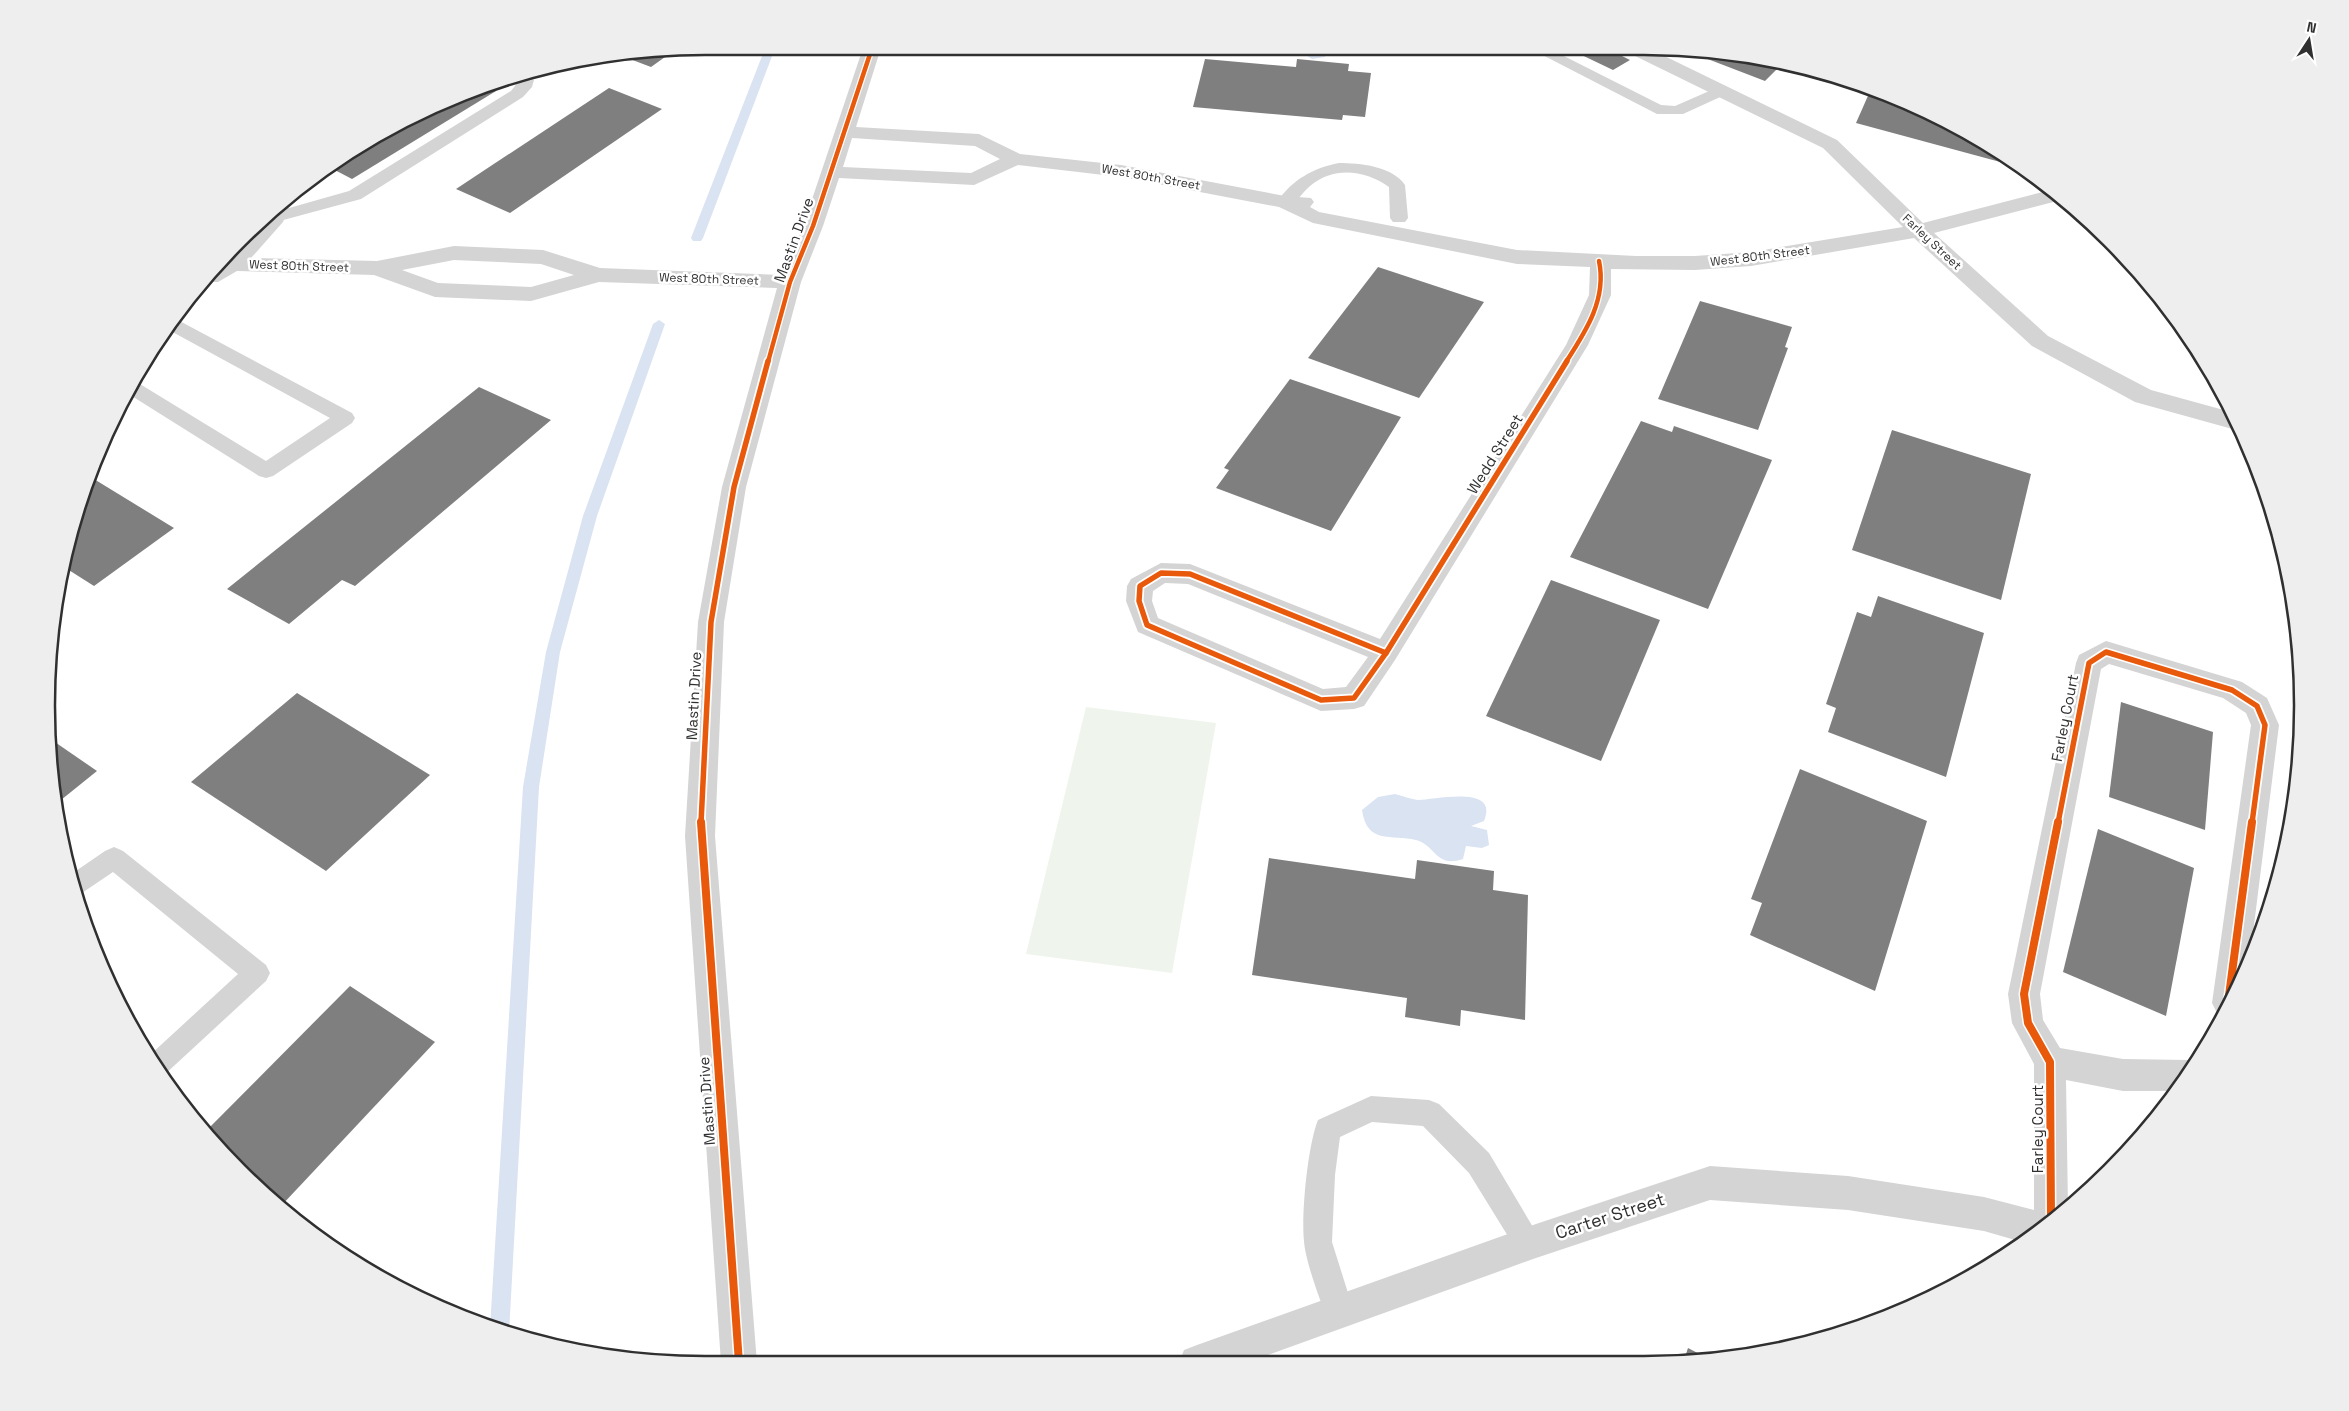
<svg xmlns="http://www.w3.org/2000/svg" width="2349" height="1411" viewBox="0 0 2349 1411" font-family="'Space Grotesk',sans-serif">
	<rect width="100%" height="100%" fill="#fff"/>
	<path fill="#eff5ed" d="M1086,707L1216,723L1172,973L1026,954Z"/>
	<g fill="#dae3f2">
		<path d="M1273,49H1342L1338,53L1327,51L1325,57L1312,59L1299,51Z"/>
		<path d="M1395,794C1403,796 1411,799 1418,800C1434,800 1500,784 1484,821L1471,826L1487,830L1489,845L1482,848L1466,846L1463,859C1435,868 1437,846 1416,840C1391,834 1367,845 1362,810L1378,797Z"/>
	</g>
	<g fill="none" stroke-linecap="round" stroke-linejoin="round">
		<g fill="#dae3f2" fill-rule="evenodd">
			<path d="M764,51H774L703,238L701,241H693L691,238Z"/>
			<path d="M659,320L665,324L597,516L560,652L539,787L509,1333L490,1328L523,787L546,652L583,516L653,324Z"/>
		</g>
	</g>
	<g fill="#7f7f7f">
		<path d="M1567,48H1606L1630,60L1613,70Z"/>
		<path d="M1679,48H1687L1780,66L1765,81Z"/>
		<path d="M619,52H672L651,67L614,53Z"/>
		<path d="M1205,59L1296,67L1297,59L1349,64L1348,71L1371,73L1365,117L1343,115L1342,120L1193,107Z"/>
		<path d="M484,85L496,91L352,179L329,167L414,114Z"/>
		<path d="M609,88L662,109L510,213L456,189Z"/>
		<path d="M1871,89L2006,156L2004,163L1856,123Z"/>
		<path d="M1378,267L1484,302L1419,398L1308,358Z"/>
		<path d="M1700,301L1792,327L1785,347L1788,348L1758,430L1658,399Z"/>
		<path d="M1290,379L1401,417L1331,531L1216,488L1229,470L1224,468Z"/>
		<path d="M479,387L551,420L355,586L342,580L289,624L227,589Z"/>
		<path d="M1641,421L1672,432L1674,426L1772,460L1708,609L1570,557Z"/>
		<path d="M1892,430L2031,474L2001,600L1852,550Z"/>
		<path d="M89,476L174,528L94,586L64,567L81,494Z"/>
		<path d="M1551,580L1660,620L1601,761L1486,716Z"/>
		<path d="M1878,596L1984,633L1946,777L1828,732L1836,708L1826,704L1857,612L1871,617Z"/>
		<path d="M297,693L430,775L326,871L191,782Z"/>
		<path d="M2121,702L2213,732L2205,830L2109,797Z"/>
		<path d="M49,738L97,771L56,804Z"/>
		<path d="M1800,769L1927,821L1875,991L1750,935L1762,903L1751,899Z"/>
		<path d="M2098,829L2194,868L2166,1016L2063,972Z"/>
		<path d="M1269,858L1415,879L1417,860L1494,871L1493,890L1528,895L1525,1020L1461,1010L1460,1026L1405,1017L1407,998L1252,975Z"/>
		<path d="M350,986L435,1042L281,1206L240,1172L205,1132Z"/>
		<path d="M1688,1348L1709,1359L1683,1363Z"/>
	</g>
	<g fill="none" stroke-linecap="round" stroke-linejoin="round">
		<g fill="#d4d4d4" fill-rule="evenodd">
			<path d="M1529,48H1548L1661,105L1675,106L1723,85L1731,90L1729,93L1683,114H1657Z"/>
			<path d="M525,74L534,80L532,87L523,97L361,199L276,222L268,218L275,212L349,191L511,91L518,82L510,77Z"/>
			<path d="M1339,163C1360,163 1392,166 1405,185L1408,218L1405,222H1393L1390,218L1389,187C1365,170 1334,166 1310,186C1303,192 1298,200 1291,206H1279L1277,202C1292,180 1313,168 1339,163Z"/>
			<path d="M174,318L352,413L355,418L352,423L273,476L266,478L259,476L127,393L135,381L266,461L330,418L167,329Z"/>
			<path d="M114,847L123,851L266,965L270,973L266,981L163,1076L150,1055L238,974L113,872L76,897L70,875L105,851Z"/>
			<path d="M1371,1096L1429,1100L1439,1104L1489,1153L1543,1244L1539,1254L1529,1258L1519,1254L1469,1173L1423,1126L1372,1122L1340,1137L1335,1175L1332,1242L1354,1312L1349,1322L1339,1327L1329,1322C1321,1304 1305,1260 1304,1241C1301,1214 1308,1144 1318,1120Z"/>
		</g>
		<g fill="#d4d4d4" fill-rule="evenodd">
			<path d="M1625,48H1648L1837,140L1923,223L2050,190L2061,200L1934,233L2048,336L2151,390L2231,412L2240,429L2236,430L2135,402L2032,346L1914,238L1751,266L1695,270L1611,269V295L1588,345L1395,660L1364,706L1354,709L1321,711L1138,632L1126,601L1127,586L1131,579L1161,563L1190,564L1380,639L1566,345L1589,295L1590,267L1517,264L1313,223L1279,207L1121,177L1018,165L974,185L839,178L823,226L801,282L746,487L724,622L715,836L757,1363H721L685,836L698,622L722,487L777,288L599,282L531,301L435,297L374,275L237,271L218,282H204L284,203L289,208L283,222L251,258L377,261L454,246L543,250L600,268L782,275L803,226L862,51H880L856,127L979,134L1020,154L1121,165L1285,196L1311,198L1314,202L1310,207L1319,212L1517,250L1636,256H1695L1751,252L1903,227L1823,148L1627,52ZM852,138L975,146L1000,159L971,173L843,167ZM454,260L541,264L574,275L531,287L438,283L402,270ZM1165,583L1188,584L1368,657L1346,687L1323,689L1158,618L1152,601L1153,591Z"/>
			<path d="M2106,641L2242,682L2267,698L2279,725L2249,965L2222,1015L2217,1013L2212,1003L2251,725L2246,713L2223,698L2109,664L2101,669L2040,994L2043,1020L2060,1048L2123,1059L2188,1060L2196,1064L2174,1091H2123L2066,1080L2068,1208L2022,1242L1984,1231L1848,1210L1710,1200L1536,1258L1246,1363H1179L1184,1350L1197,1345L1536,1224L1710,1166L1848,1176L1984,1197L2034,1210V1064L2012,1023L2008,994L2076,663L2079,655Z"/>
		</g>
		<defs>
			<g id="cycleway-far2">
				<path d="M768,362L790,282L813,226L871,51"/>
				<path d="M1566,362C1586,331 1607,299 1599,261"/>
			</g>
			<g id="cycleway-far1">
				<path d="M1161,573L1190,574L1386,653L1354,698L1321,700L1147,625L1139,601L1140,586Z"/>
				<path d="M1386,653L1567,361"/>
				<path d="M701,823L711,622L734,487L768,361"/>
				<path d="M2058,823L2089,663L2106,652L2232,690L2257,706L2265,725L2252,823"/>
			</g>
			<g id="cycleway">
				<path d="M701,822L739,1363"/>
				<path d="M2228,1003L2252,822"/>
				<path d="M2051,1220L2050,1062L2028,1023L2024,994L2058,822"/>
			</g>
		</defs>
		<use href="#cycleway-far2" stroke="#fff" stroke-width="7"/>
		<use href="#cycleway-far1" stroke="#fff" stroke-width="9"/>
		<use href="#cycleway" stroke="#fff" stroke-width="11"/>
		<use href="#cycleway-far2" stroke="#e8590c" stroke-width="4.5"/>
		<use href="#cycleway-far1" stroke="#e8590c" stroke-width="5.5"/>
		<use href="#cycleway" stroke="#e8590c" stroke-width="8"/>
	</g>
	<g text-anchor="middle" stroke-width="5" stroke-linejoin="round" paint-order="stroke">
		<g font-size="12" fill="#303030" stroke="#fff">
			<text transform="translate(1151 177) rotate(10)" y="4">West 80th Street</text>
			<text transform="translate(1932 242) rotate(43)" y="4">Farley Street</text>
			<text transform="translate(1760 256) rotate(-7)" y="4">West 80th Street</text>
			<text transform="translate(299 266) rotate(2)" y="4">West 80th Street</text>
			<text transform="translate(709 279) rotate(2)" y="4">West 80th Street</text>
		</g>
		<g font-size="15" fill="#303030" stroke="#fff">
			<text transform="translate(794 240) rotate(-70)" y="5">Mastin Drive</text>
			<text transform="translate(1495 454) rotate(-58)" y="5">Wedd Street</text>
			<text transform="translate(694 696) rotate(-87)" y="5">Mastin Drive</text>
			<text transform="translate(2065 718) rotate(-79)" y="5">Farley Court</text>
			<text transform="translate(707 1101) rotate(-94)" y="5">Mastin Drive</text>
			<text transform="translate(2038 1129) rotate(-90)" y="5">Farley Court</text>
		</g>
		<g font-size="18" fill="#303030" stroke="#fff">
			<text transform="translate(1610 1216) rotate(-18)" y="6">Carter Street</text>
		</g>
	</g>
	<path d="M0 0H2349V1411H0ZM705 55H1644A650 650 0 0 1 2294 705V706A650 650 0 0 1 1644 1356H705A650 650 0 0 1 55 706V705A650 650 0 0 1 705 55Z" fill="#eee" fill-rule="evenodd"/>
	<path fill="none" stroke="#303030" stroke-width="2.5" d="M705 55H1644A650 650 0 0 1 2294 705V706A650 650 0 0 1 1644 1356H705A650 650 0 0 1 55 706V705A650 650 0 0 1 705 55Z"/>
	<g transform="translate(2309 40) rotate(12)" stroke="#ffffff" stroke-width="4" paint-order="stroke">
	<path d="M0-4L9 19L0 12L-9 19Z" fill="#303030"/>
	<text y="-8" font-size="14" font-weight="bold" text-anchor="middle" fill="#303030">N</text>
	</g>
</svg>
